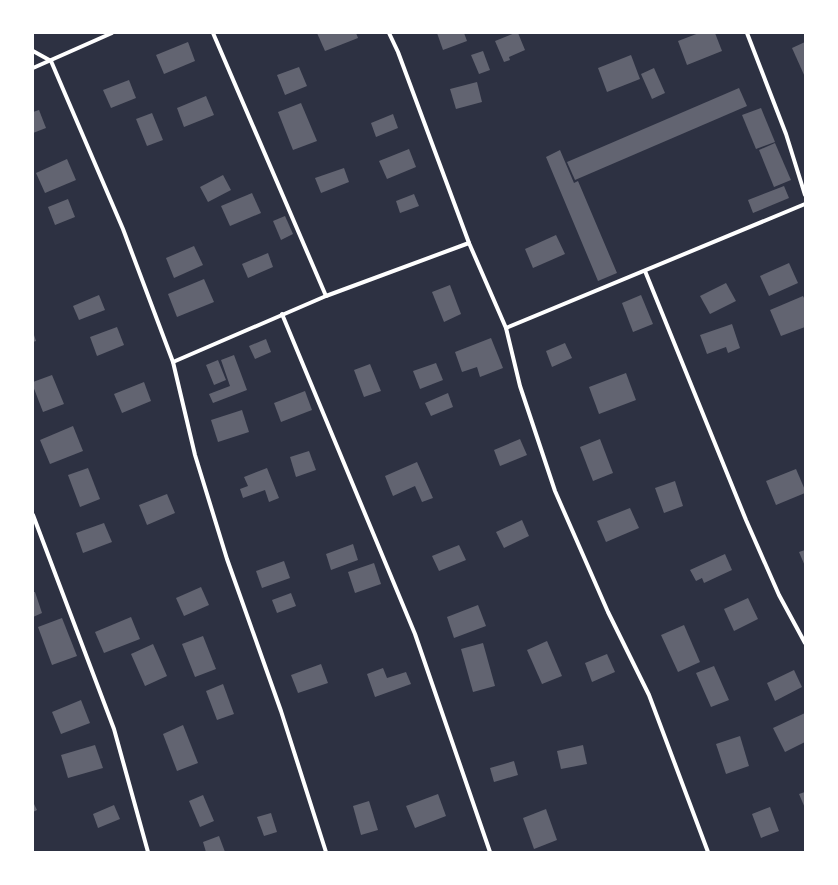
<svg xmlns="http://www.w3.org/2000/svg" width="838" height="885" viewBox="0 0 838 885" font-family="Lato,sans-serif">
	<rect width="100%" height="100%" fill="#2d3142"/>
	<g fill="#626471">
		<path d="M317,33H356L358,38L325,51Z"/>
		<path d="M437,33H464L467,41L443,50Z"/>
		<path d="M515,33H518L525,50L509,57L510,60L504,62L495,41Z"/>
		<path d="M699,33H715L722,51L687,65L678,41Z"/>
		<path d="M188,42L195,61L164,74L156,55Z"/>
		<path d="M805,42V77L792,48Z"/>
		<path d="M483,51L490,70L479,74L471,55Z"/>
		<path d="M631,55L640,79L607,92L598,68Z"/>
		<path d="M299,67L307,86L285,95L277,75Z"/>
		<path d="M654,68L665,93L652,99L641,74Z"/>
		<path d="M129,80L136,98L111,108L103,90Z"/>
		<path d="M477,82L482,102L456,109L450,89Z"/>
		<path d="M739,88L747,106L575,180L567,162Z"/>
		<path d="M206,96L214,115L184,127L177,108Z"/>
		<path d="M301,103L317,141L293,150L278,112Z"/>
		<path d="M761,108L775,142L756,149L742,115Z"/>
		<path d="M39,110L46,128L33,133V112Z"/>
		<path d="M152,113L163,140L147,146L136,119Z"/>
		<path d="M393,114L398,128L376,137L371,123Z"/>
		<path d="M775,143L791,180L774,187L759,150Z"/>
		<path d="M409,149L416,167L387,179L379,161Z"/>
		<path d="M560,150L574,183L578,181L617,273L598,281L546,157Z"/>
		<path d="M67,159L76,180L45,193L36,173Z"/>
		<path d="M344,168L349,182L321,193L315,178Z"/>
		<path d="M223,175L231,190L208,202L200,187Z"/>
		<path d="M784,186L789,198L753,213L748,200Z"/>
		<path d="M252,193L261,213L230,226L221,206Z"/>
		<path d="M414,194L419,206L400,213L396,201Z"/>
		<path d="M68,199L75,217L55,225L48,207Z"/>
		<path d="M285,216L293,234L281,240L273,221Z"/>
		<path d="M556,235L565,254L533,268L525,249Z"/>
		<path d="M194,246L203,265L174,278L166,258Z"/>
		<path d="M268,253L273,267L248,278L242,264Z"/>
		<path d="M789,263L798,283L769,296L760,276Z"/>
		<path d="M204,279L214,302L177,317L168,294Z"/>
		<path d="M726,283L736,301L710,314L700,296Z"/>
		<path d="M450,285L461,314L444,322L432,292Z"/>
		<path d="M99,295L105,310L79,320L73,306Z"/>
		<path d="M641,295L653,324L633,332L622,303Z"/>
		<path d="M803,296L805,300V327L781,336L770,310Z"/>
		<path d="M732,324L740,348L728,353L726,347L707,354L700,335Z"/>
		<path d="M117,327L124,345L97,356L90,337Z"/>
		<path d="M33,332L36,341L33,342Z"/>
		<path d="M491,338L503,368L480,377L477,367L462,372L455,352Z"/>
		<path d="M266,339L271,352L255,359L249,346Z"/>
		<path d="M565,343L572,358L552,367L546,351Z"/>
		<path d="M234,355L247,390L213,403L209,394L230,386L221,360Z"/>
		<path d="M218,360L226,380L214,385L206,365Z"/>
		<path d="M436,363L443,380L420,389L413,371Z"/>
		<path d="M370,364L381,391L364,397L354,370Z"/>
		<path d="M626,373L636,400L599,414L589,387Z"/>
		<path d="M52,375L64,404L43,412L33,386V382Z"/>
		<path d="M144,382L151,401L122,413L114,394Z"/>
		<path d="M305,391L312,410L281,422L274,403Z"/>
		<path d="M448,393L453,407L431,416L425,403Z"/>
		<path d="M242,410L249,432L218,442L211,420Z"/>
		<path d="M73,426L83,451L50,464L40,440Z"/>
		<path d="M520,439L527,455L500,466L494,450Z"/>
		<path d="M600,439L613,473L593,481L580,447Z"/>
		<path d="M309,451L316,470L296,477L290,457Z"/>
		<path d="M417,462L433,498L422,502L415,486L393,496L385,476Z"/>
		<path d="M88,468L100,499L80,507L68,475Z"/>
		<path d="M267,468L279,498L269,502L265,490L243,498L240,489L248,486L244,477Z"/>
		<path d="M796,469L805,490V493L776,505L766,481Z"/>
		<path d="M675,481L683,506L664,513L655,488Z"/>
		<path d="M167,494L175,513L147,525L139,505Z"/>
		<path d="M630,508L639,528L606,542L597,521Z"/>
		<path d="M522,520L529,536L504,548L496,532Z"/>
		<path d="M104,523L112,542L83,553L76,533Z"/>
		<path d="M353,544L358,560L331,570L326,554Z"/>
		<path d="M459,545L466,560L439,571L432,556Z"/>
		<path d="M805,550V566L799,552Z"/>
		<path d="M725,554L732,570L704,583L702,578L696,581L690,570Z"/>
		<path d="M284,561L290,578L262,588L256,571Z"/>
		<path d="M374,563L381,584L355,593L348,572Z"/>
		<path d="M201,587L209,605L184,616L176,598Z"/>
		<path d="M33,592H35L42,613L33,617Z"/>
		<path d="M291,593L296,606L277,613L272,600Z"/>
		<path d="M748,598L758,619L734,631L724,609Z"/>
		<path d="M478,605L486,626L454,638L447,617Z"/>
		<path d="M131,617L140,639L104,653L95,632Z"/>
		<path d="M62,618L77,656L52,665L38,627Z"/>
		<path d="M684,625L700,662L678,672L661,635Z"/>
		<path d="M203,636L216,669L195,677L182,644Z"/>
		<path d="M547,641L562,676L542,684L527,650Z"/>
		<path d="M483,643L495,686L473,692L461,649Z"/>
		<path d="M153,644L167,676L145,686L131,654Z"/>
		<path d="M607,654L615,672L592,682L585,663Z"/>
		<path d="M321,664L328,683L298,693L291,675Z"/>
		<path d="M714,666L729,700L711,707L696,673Z"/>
		<path d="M383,668L387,678L406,672L411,684L375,697L367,674Z"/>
		<path d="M794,670L802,687L775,701L767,683Z"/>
		<path d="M223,684L234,714L217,720L206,691Z"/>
		<path d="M81,700L90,723L61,734L52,712Z"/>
		<path d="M805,713V742L785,752L773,728Z"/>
		<path d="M183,725L198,763L177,771L163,734Z"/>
		<path d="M740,736L749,766L726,774L716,744Z"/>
		<path d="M95,745L103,768L68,778L61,755Z"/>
		<path d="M583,745L587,764L561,769L557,751Z"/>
		<path d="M514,761L518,775L494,782L490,768Z"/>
		<path d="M805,792V808L799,794Z"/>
		<path d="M438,794L446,816L415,828L406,806Z"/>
		<path d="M203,795L214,821L200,827L189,801Z"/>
		<path d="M369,801L378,830L361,835L353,806Z"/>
		<path d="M33,802L37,810L33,812Z"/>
		<path d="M114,805L120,819L98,828L93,814Z"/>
		<path d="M770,807L779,831L761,838L752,814Z"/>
		<path d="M546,809L557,840L534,849L523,818Z"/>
		<path d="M271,813L277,832L264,836L257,817Z"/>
		<path d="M219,836L225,852H206L203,842Z"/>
	</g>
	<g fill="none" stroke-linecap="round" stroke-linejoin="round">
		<g stroke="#fff" stroke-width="4">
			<path d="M213,33L326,296"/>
			<path d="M389,33L398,52L469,243L506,328L520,386L555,491L608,612L649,695L708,852"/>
			<path d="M747,33L786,134L805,195"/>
			<path d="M33,51L51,61L123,229L173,362L195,455L227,559L281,711L326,852"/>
			<path d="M33,68L112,33"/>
			<path d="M645,271L746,520L779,595L805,643"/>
			<path d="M282,314L415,634L490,852"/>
			<path d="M506,328L805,204"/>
			<path d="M173,362L326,296L469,243"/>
			<path d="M33,515L114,729L148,852"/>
		</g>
	</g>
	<rect width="838" height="885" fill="none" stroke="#ffffff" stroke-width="68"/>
</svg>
